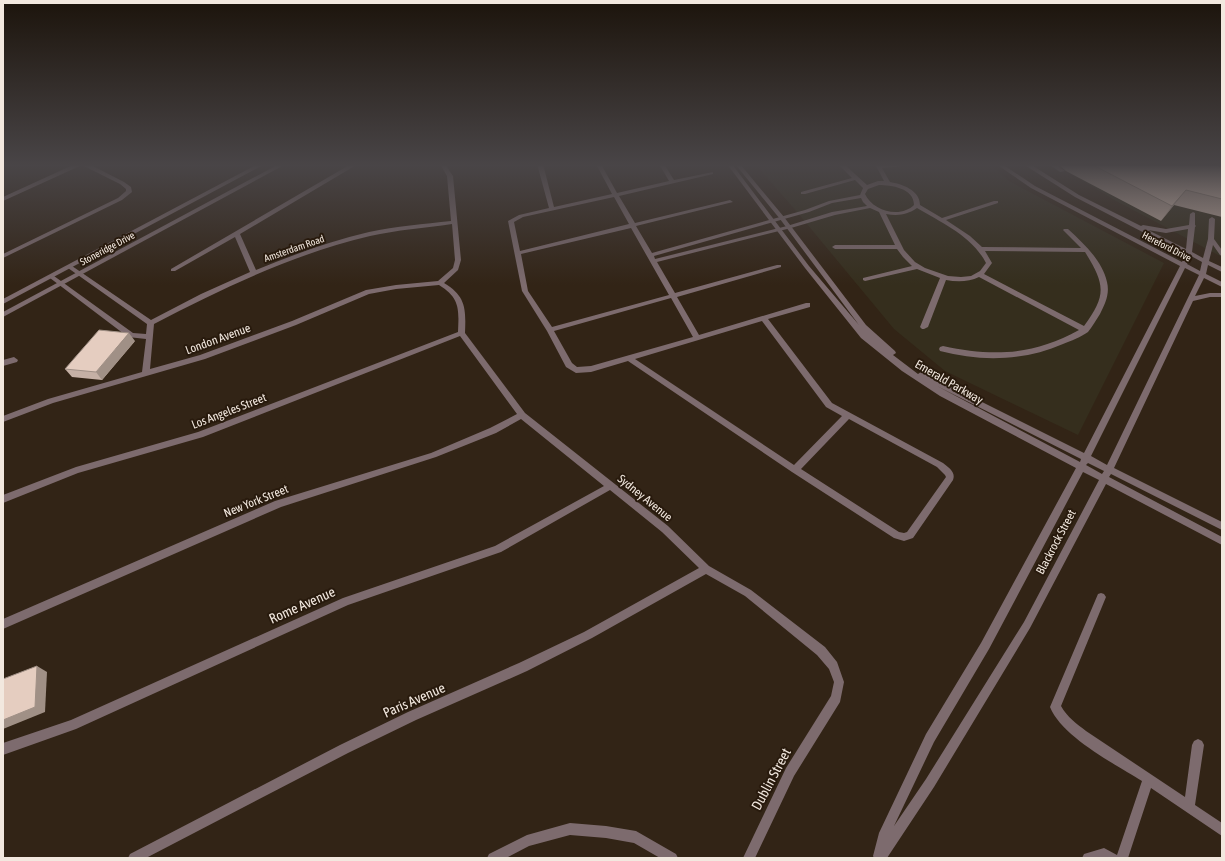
<svg xmlns="http://www.w3.org/2000/svg" width="1225" height="861" viewBox="0 0 1225 861" font-family="'Asap Condensed',sans-serif">
	<rect width="100%" height="100%" fill="#322416"/>
	<g fill="#352e1d">
		<path d="M755,164H990L1009,181L1164,263L1078,435L945,371L894,329L797,212Z"/>
		<path d="M1055,164H1222V257L1116,201Z"/>
	</g>
	<g fill="none" stroke-linecap="round" stroke-linejoin="round">
		<g fill="#7d6b6e" fill-rule="evenodd">
			<path d="M537,164H543L554,207L612,194L596,164H601L617,193L669,181L659,164H664L674,180L713,172V174L619,196L635,223L730,200L733,202L636,226L652,253L805,210L829,201L860,195L863,188L855,180L805,194H801V192L852,178L838,164H844L867,185L878,181H884L875,164H923L882,168L890,182C902,184 920,190 920,205L942,218L994,201H998V203L946,220L970,236L982,247L1081,248L1063,230L1064,229H1068C1084,244 1102,260 1107,282C1110,294 1105,304 1100,314C1096,320 1092,327 1088,332C1081,337 1071,341 1063,344C1024,361 981,362 940,351L939,349L940,347L943,346C993,357 1034,355 1079,330L979,277C969,282 957,282 946,280L928,327L924,329H922L920,327L940,278L917,269L865,281L863,280V278L912,266L903,257L897,249H835L832,247L835,245H895L879,212L870,208L835,215L791,228L657,262L675,293L777,265H781V267L677,297L699,335L806,303H810V307L768,319L832,403L943,463C949,468 956,472 953,480L913,538L904,541L894,538L792,472L628,361L591,372L576,373L566,367L547,331L522,291L508,221L519,215L549,208ZM879,185C891,185 914,188 914,205C912,207 909,209 906,210C892,216 871,208 865,194L868,189ZM614,197L629,224L520,251L514,222L523,217ZM861,198L863,202L867,206L832,212L787,226L655,259L654,256L809,212L832,203ZM917,208C942,223 972,236 986,263L980,271L971,276L961,277L948,276L925,268L915,262L904,250L886,214C898,216 907,215 917,208ZM631,228L669,295L552,327L528,291L521,254ZM985,251L1085,252C1105,284 1107,295 1084,326L984,274L992,263ZM671,298L693,337L591,366L577,367L572,363L554,331ZM762,321L826,407L842,416L794,465L635,359ZM849,419L937,467L945,475L946,477L907,532L904,533L899,532L801,469Z"/>
			<path d="M1049,164H1055L1065,171L1060,172Z"/>
		</g>
		<g fill="#7d6b6e" fill-rule="evenodd">
			<path d="M75,164H89L124,182L131,187L132,192L122,200L3,258V254L118,198L126,191V189L120,184L82,165L3,201V197Z"/>
			<path d="M351,164H358L240,234L256,270C293,255 330,241 369,232C396,226 424,224 451,221L447,176L440,164H445L453,176L461,260L458,270L444,283C466,296 466,309 465,333L525,413L668,526L709,566L751,590L825,647L837,662L844,682L840,702L794,776L755,858H743L786,768L831,696L834,682L829,669L817,655L745,596L706,574L592,638L527,671L416,720L348,753L146,858H128L130,854L340,745L408,712L519,663L584,632L699,568L662,532L610,490L501,552L348,605L76,729L3,755V743L71,720L343,598L495,546L604,486L521,419L496,433L436,457L281,507L3,629V619L275,501L431,453L490,428L517,414L460,336L203,437L78,473L3,503V495L76,467L198,432L458,332C459,309 460,298 439,285L396,289L369,294L296,325L205,359L53,403L3,422V416L48,399L142,372L146,339L128,337L50,278V276H54L133,333L146,334L147,324L68,268V266H72L151,320L201,294L250,272L235,237L175,271H171V269ZM452,224L455,260L453,268L438,281L396,285L366,290L292,321L200,355L150,369L154,324C223,288 294,254 370,236C397,230 425,228 452,224Z"/>
			<path d="M14,357L18,360L17,362L3,366V360Z"/>
			<path d="M1101,593L1104,594L1106,597L1061,706C1067,717 1077,724 1086,731L1185,797L1192,745L1194,741L1198,739L1202,741L1204,745L1195,805L1222,823V836L1151,788L1128,858H1082L1084,854L1104,848L1117,855L1142,781C1115,764 1062,737 1050,707L1098,594Z"/>
			<path d="M570,823L606,826L636,831L676,854L678,858H660L634,843L606,838L570,835L529,846L506,858H487L489,854L527,835Z"/>
		</g>
		<g fill="#7d6b6e" fill-rule="evenodd">
			<path d="M258,164H265L3,304V299Z"/>
			<path d="M279,164H286L3,317V312Z"/>
			<path d="M727,164H732L809,266L859,325L780,219L735,164H740L784,217L866,325L895,351L896,353L893,355L918,374L921,372L924,373L1084,453L1180,266L1031,188L996,164H1002L1035,186L1182,262L1185,254L1075,197L1023,164H1030L1079,195L1141,226L1143,225L1166,229L1189,225L1190,214L1193,212L1195,213V225L1196,226L1195,227L1192,252L1203,258L1208,239L1209,219L1212,217L1215,219L1214,239L1222,250V256L1220,255L1213,245L1209,261L1222,267V272L1208,265L1206,274L1222,282V287L1204,278L1195,296L1210,293H1222V297H1210L1193,301L1114,468L1222,522V530L1111,474L1109,477L1222,537V545L1106,484L1030,628L934,787L887,858H874L873,856L879,833L926,734L981,643L1076,468L940,396L902,371L861,338L805,268ZM1188,229L1186,249L1148,230L1166,233ZM1191,256L1202,262L1200,271L1187,264ZM1185,268L1199,275L1107,465L1091,456ZM937,386L1081,459L1080,462ZM1088,463L1104,471L1102,474L1086,465ZM1083,472L1099,480L1024,622L926,779L894,826L934,742L989,649Z"/>
		</g>
	</g>
	<g fill="#c5b0a5">
		<path d="M1058,164H1212L1222,167V217L1174,205L1161,221L1066,171Z"/>
		<path d="M135,341L102,380L72,377L65,369Z"/>
	</g>
	<g fill="#a09086">
		<path d="M1186,190L1174,205L1161,221L1172,206Z"/>
		<path d="M129,333L135,341L102,380L96,372Z"/>
		<path d="M37,666L47,672L45,712L3,729V720Z"/>
	</g>
	<g fill="#e5cdc0" stroke="#a09086">
		<path d="M1091,164H1212L1222,167V199L1186,190L1172,206Z"/>
		<path d="M99,330L129,333L96,372L65,369Z"/>
		<path d="M37,666L35,707L3,720V679Z"/>
	</g>
	<linearGradient id="sky" x2="0" y2="1"><stop stop-color="#1c140c"/><stop offset="0.58" stop-color="#494547"/><stop offset="1" stop-color="#494547" stop-opacity="0"/></linearGradient>
	<rect width="1225" height="285" fill="url(#sky)"/>
	<g text-anchor="middle" stroke-width="4" stroke-linejoin="round" paint-order="stroke">
		<g font-size="10" fill="#f2e8df" stroke="#281a0d">
			<text transform="translate(1167 246) rotate(27)" y="4">Hereford Drive</text>
			<text transform="translate(107 248) rotate(-28)" y="4">Stoneridge Drive</text>
			<text transform="translate(294 248) rotate(-19)" y="4">Amsterdam Road</text>
		</g>
		<g font-size="12" fill="#f2e8df" stroke="#281a0d">
			<text transform="translate(218 339) rotate(-20)" y="4">London Avenue</text>
			<text transform="translate(949 382) rotate(30)" y="4">Emerald Parkway</text>
			<text transform="translate(229 411) rotate(-21)" y="4">Los Angeles Street</text>
			<text transform="translate(645 498) rotate(39)" y="4">Sydney Avenue</text>
			<text transform="translate(256 501) rotate(-22)" y="4">New York Street</text>
			<text transform="translate(1056 542) rotate(-62)" y="4">Blackrock Street</text>
		</g>
		<g font-size="14" fill="#f2e8df" stroke="#281a0d">
			<text transform="translate(302 605) rotate(-24)" y="5">Rome Avenue</text>
			<text transform="translate(414 700) rotate(-24)" y="5">Paris Avenue</text>
			<text transform="translate(771 779) rotate(-62)" y="5">Dublin Street</text>
		</g>
	</g>
	<rect width="1225" height="861" fill="none" stroke="#f2e8df" stroke-width="8"/>
</svg>
